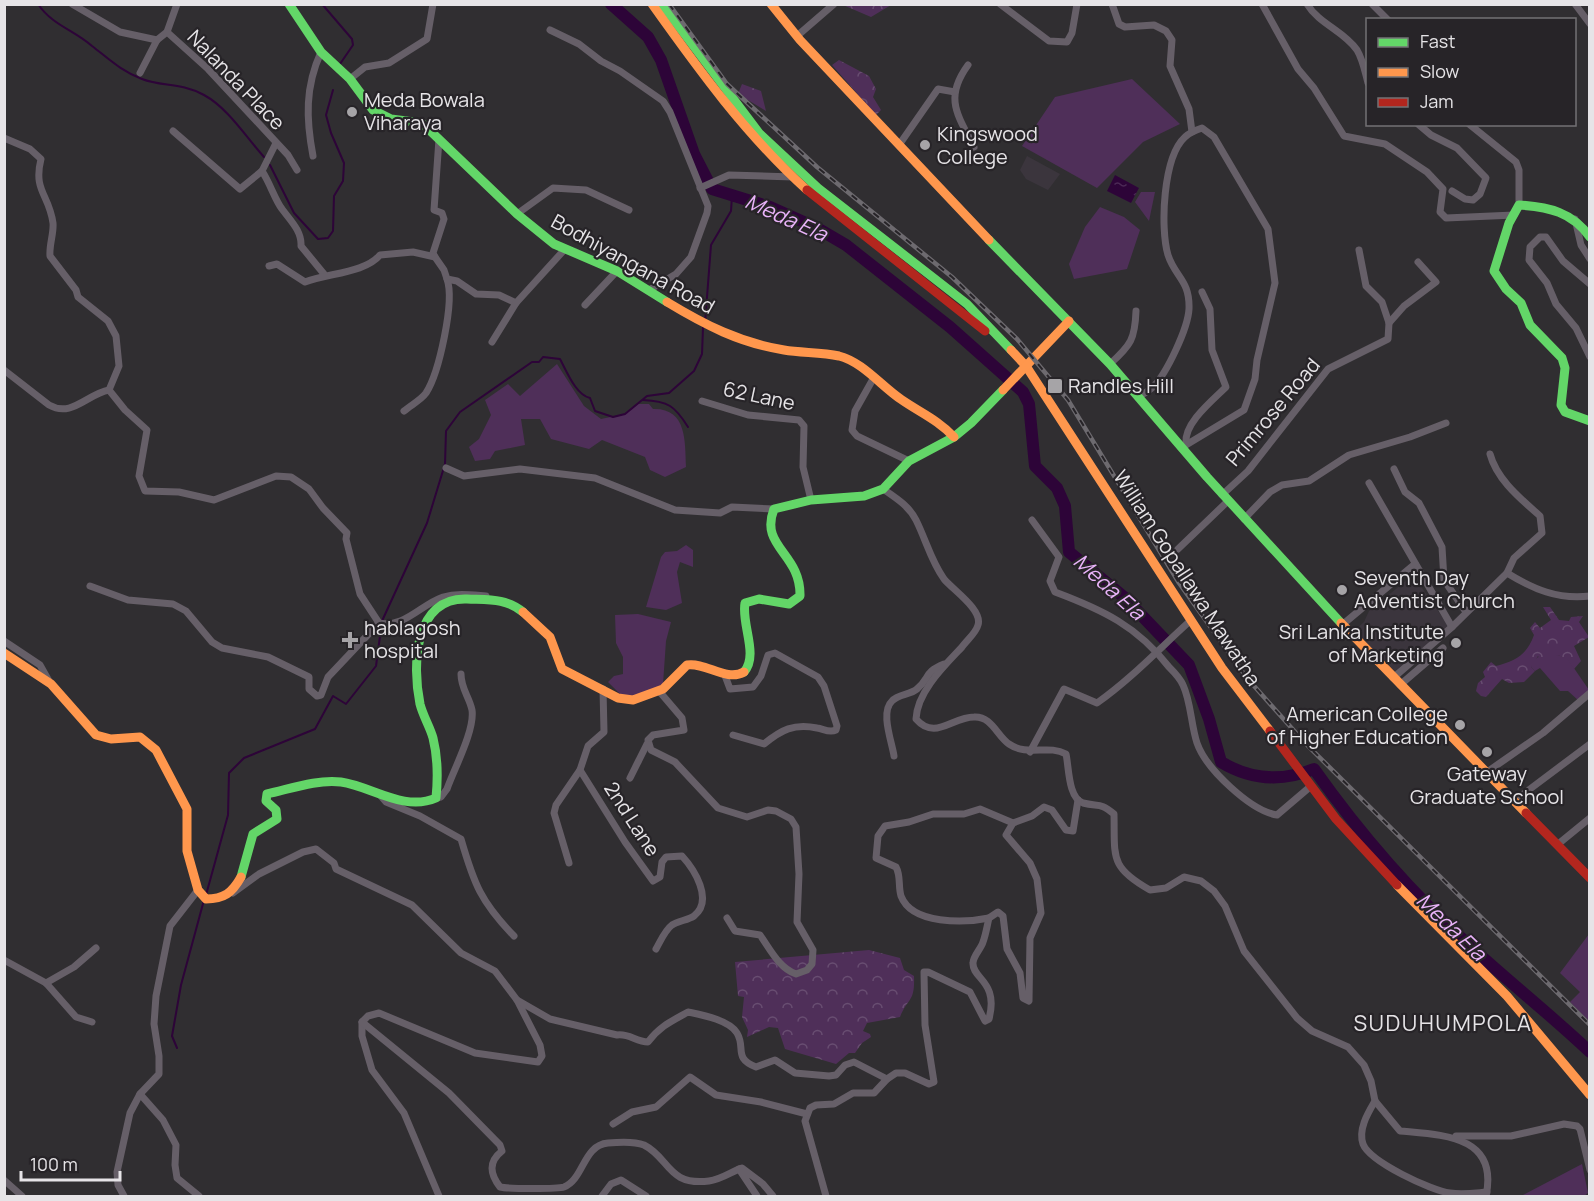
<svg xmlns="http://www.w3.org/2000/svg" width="1594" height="1201" viewBox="0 0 1594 1201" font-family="Manrope,sans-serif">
	<defs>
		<pattern id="forest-crowns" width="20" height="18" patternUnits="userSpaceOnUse" patternTransform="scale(1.5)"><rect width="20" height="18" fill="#4f2f59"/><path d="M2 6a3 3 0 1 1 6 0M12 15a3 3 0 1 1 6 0" fill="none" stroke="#684d71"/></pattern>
		<pattern id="water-ripples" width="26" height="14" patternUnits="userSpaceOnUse" patternTransform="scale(1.5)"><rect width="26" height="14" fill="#2d0438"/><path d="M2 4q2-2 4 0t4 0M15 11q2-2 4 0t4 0" fill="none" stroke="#4b2855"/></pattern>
	</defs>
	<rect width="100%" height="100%" fill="#302e31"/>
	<g fill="#3b353d">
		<path d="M1027,156L1060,174L1048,190L1026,179L1020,170Z"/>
		<path d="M1413,575L1450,628L1395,671L1352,633L1364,622L1369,611Z"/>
	</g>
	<g fill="#4f2f59">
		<path d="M1132,79L1180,124L1143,142L1097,188L1022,146L1055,97Z"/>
		<path d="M1141,192H1155L1149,221L1135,202Z"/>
		<path d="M1100,207L1124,217L1140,230L1127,269L1074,279L1069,264L1085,227Z"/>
		<path d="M557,364L584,406L601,419L625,414L638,404H649L653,409C687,408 685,441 686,467L665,477L650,470L645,457L602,440L589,449L551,439L540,419H521L525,445L495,451L490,459L475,461L469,447L479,439L491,415L485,400L508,384L520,396Z"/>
		<path d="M686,545L693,550V567L680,562L677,572L682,603L666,610L646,607L661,557L665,552L677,551Z"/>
		<path d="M638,614L671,622L666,641L663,684L638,698L625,699L608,682L614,676L623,674V657L616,643L615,615Z"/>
		<path d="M1558,655L1567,658L1589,690L1579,701L1568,691H1560L1540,668L1535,671L1531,667C1535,653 1545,656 1558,655Z"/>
		<path d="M1589,934V1021L1570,1002L1580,992L1560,973Z"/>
		<path d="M1582,1164L1588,1193L1584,1196H1521Z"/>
	</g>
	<g fill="url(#forest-crowns)">
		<path d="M843,5H891L871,17Z"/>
		<path d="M839,60L869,76L876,89L873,97L881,110L876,115L832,65Z"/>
		<path d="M742,84L761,91L766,111L738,94Z"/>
		<path d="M1543,607H1550L1559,620L1569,621L1571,617L1583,616L1579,622L1589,637L1574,646L1581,661L1574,669L1567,659L1558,655L1542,663L1538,656L1531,667L1535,671L1524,682L1509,683L1502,679L1486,697L1481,696L1476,691L1478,683L1485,677L1483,672L1491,662L1496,666C1515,661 1527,655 1534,635L1530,628L1535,622L1540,628L1551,620Z"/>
		<path d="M869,950L900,958L904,970L914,976C915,1003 908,997 900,1017L867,1023L863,1031L870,1034L871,1037L862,1043L855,1053H849L836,1064L785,1049L778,1028L769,1027L747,1037L748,1030L742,1017L744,997L738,996L735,962Z"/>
	</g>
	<path fill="url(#water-ripples)" d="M1115,175L1139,188L1131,203L1107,191Z"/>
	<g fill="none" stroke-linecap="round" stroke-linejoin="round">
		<g stroke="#2d0438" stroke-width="2">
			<path d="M38,4C52,25 74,30 92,46C109,59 121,71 142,79C162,87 180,82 204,95C228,108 246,137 264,157"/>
			<path d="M322,4L352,39L353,45L340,64"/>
			<path d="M270,165L294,213L318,239L328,238L333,231L334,196L343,181L344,163L331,133L326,115L333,90"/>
			<path d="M705,323L711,245L731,211L732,196"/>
			<path d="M643,400C668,401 675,406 688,427"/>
			<path d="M206,895L228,815L229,773L244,758L315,729L333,696L346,704L376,666L382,621L427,523L445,464L446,431L460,412L532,362H539L543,357L560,359C567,372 576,395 590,398L595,411L613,417L625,414L647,396L669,393L694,371L702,354L703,328"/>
			<path d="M177,1048L172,1036L181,985L204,900"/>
		</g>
		<path stroke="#2d0438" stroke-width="12" d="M611,4L648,37L661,60L694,154L712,189L770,207L817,228L846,245L950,327L1023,392L1029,404L1035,466L1057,488L1065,506L1069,552L1125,598L1189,665L1209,719L1221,762C1251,780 1282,782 1314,769C1360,834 1411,893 1470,946C1509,982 1551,1015 1590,1052"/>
		<g stroke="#665f68" stroke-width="7">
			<path d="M72,4L120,32L157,40"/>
			<path d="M1000,4L1049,41L1067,42L1072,33L1077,4"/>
			<path d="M1112,4L1119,24L1125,27L1154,25L1166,31L1172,40L1170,66L1189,109L1192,132"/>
			<path d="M1262,4L1298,69L1314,88L1344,136L1385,144L1427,172L1443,189L1440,212L1446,218L1514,215"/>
			<path d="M1307,4C1319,24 1344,31 1357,50C1363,60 1365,72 1368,83"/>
			<path d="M1372,4L1388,20"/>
			<path d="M1575,4L1590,24"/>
			<path d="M550,30L579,44L601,61L620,71L663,101L670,112L708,206L707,213L691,257L676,274L649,290"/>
			<path d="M167,32L208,69L288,155L297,170"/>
			<path d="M797,36L834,4"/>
			<path d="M968,65C944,98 957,114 974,147"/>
			<path d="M140,73L157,40L167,32L177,4"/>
			<path d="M350,79L365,67L389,63L427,39L433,4"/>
			<path d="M1418,124L1431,135L1457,148L1486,178L1480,194L1473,200L1465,199L1452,191"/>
			<path d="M1469,124L1516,162L1519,170V205"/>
			<path d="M173,131L240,189L262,171L276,143"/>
			<path d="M4,138L30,149L41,159C33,191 49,194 53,223C54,233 49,245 50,256L76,290L78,297L108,321L116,336L119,366L109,390C87,394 72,418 49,405L4,370"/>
			<path d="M899,145L938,89L955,92"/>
			<path d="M313,156C306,119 305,87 321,52"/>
			<path d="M262,171C270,183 275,200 282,209C290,220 302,231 301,246L324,274"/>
			<path d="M700,188L729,175L793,177"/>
			<path d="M517,214L553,188L586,190L629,210"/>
			<path d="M1575,219L1581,245L1590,259"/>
			<path d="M1359,250L1366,286L1382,302L1389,323"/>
			<path d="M435,257L433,253L444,219L442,213L434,210L439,139"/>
			<path d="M269,266L277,264L305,282C328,273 365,273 380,255L413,252L435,257L444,270L447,279L457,281L476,294L499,295L516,303"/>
			<path d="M1590,284L1563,261L1546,237H1540L1530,247L1529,260L1547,283L1556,304L1576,328L1590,357"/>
			<path d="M585,305L617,271"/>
			<path d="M492,342L516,303L565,249"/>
			<path d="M1110,364C1131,345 1135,339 1136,311"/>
			<path d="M873,379L855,411L852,430L857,436L909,461"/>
			<path d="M109,390L125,410L147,430L139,476L145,491L179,492L214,500L276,476L291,477L309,489L323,508L347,533L346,539L360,594L379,623C405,628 420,605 443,597C457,593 472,595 486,596"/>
			<path d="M1138,397C1143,394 1149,391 1153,387C1167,373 1188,328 1189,309C1190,280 1175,277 1168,255C1160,228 1163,157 1185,137C1190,132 1196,130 1202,128L1214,137L1268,229L1275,283L1257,360L1255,379L1244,410L1181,448"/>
			<path d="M702,401L748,415L799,420L804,426L803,467L811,500"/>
			<path d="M404,411C411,405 421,400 426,393C439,373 455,301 447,279"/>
			<path d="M1186,443C1184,423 1213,400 1226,387L1212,350L1210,309L1202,292"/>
			<path d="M446,468L464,476L520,469L595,478L675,510L720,513L732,507L774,509"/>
			<path d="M1394,469L1405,492L1419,503L1442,547L1444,580L1466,612"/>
			<path d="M1369,483L1452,627"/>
			<path d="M883,489C896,498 909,506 916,520C926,540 931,561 944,579C953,590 983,610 978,625C976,633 967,640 962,647C944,666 917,692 916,719C935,741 952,717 974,717C992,716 997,736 1009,744C1028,757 1048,744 1066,754C1069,767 1068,798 1083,803C1099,807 1100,802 1114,814C1115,857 1109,867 1150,890L1166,888L1184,877L1201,881L1214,891L1225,906L1244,951L1297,1018L1312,1031L1348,1047L1364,1065L1371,1081L1375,1101L1400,1131C1442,1135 1499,1135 1486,1196"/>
			<path d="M1222,495L1248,471L1328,369L1388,339L1389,323L1404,306L1436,282L1418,262"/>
			<path d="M1244,519L1270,492L1282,485L1309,481L1349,455L1410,437L1446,423"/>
			<path d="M1032,520L1059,557L1050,581L1055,592C1103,610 1137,626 1169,667C1174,672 1180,678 1183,685C1191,702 1191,725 1197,743C1206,769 1251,811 1277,815L1311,786"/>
			<path d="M1178,549L1228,501"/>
			<path d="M1507,573C1533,589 1558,600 1590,596"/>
			<path d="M90,586L128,600L173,604L186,611L212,642L222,648L268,657L309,677V689L317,696L321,695L328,677L379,623"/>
			<path d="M1342,625L1415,564"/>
			<path d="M4,641L40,665L49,681"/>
			<path d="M724,673L730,689L753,687L761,676L768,655L775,653L818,677L824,686L837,726L836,730C829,733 824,729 817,728C794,723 781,730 764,744L733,735"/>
			<path d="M1393,678L1452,627L1507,573L1514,558L1542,533L1540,516C1521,499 1497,480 1490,454"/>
			<path d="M1400,685L1443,648"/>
			<path d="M603,689L604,732L588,746L580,770L625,842L653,881L660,877L662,862L666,857L682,856C694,869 714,900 694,916C688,920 678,921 672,925C665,930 660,942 656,949"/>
			<path d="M659,691L682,718L684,730L653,735L648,740L651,750L675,762L718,808L747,817L768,810L776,811L791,819L796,827L799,874L797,922L813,950L812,964L807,970L796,974C779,968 770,949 760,935L735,931L727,918"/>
			<path d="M1030,752L1064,689L1097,703C1131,679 1159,649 1190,621"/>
			<path d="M894,756C892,742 880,712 892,701C898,694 910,695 917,689C930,678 924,672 944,664"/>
			<path d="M1487,772L1543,733L1590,693"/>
			<path d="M630,778L647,744"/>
			<path d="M380,795L386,802L420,816L461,839C474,884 481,902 514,936"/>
			<path d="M436,798L441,797L447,789C454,769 475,730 472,710C469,696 461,689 461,674"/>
			<path d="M1514,801L1590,744"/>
			<path d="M1557,845L1590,818"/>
			<path d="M569,863L554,813L556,805L580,770"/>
			<path d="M233,893L259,874L303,852L316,849L334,863L336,869L412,905L461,953L495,971L517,1000L540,1045L542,1056L538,1062L475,1053L379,1013L368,1016L362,1022V1036L372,1070L404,1113L439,1196"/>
			<path d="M989,918C965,923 912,925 901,896C898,886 901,876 896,867L876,858L878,836L885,826L909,822L933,814H964L980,809L1013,823"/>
			<path d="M4,960L46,983L76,1017L92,1022"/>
			<path d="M46,983L74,967L96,948"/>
			<path d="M517,1000L550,1019L617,1035C629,1033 636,1042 648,1042C660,1026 672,1021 688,1012C702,1015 729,1020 737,1033C746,1048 733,1058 756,1067L775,1060L795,1073L829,1076L836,1075L845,1065L854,1062L887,1079L874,1093H853L834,1104L816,1105L810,1108L805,1121L826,1196"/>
			<path d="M362,1022L449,1093L500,1145L502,1151C488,1162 490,1174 500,1187C508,1189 558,1189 564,1187C584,1179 583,1145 608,1143C619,1142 634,1141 644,1145C670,1158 667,1186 709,1181C719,1180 730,1173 739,1169"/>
			<path d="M887,1079L896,1073H905L929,1084L934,1082L925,1025L924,972H928L970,992L985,1021L989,1019C999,981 972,979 973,963C973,956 981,949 983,942C986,934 987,926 989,918L998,912L1003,916L1007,949L1020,973L1023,998L1029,1001L1030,938L1041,913L1037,879L1030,863L1006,835L1013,823L1032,816L1044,807L1052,810L1066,830L1073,831L1078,800"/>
			<path d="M140,1094L163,1120L176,1145L175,1165L177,1178L199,1196"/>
			<path d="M1375,1101C1368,1113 1358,1129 1363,1144C1370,1162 1432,1191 1450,1193C1463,1195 1475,1193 1487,1192"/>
			<path d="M613,1124L632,1112L656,1107L690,1077L716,1095L761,1102L807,1114"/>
			<path d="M1456,1136H1511L1564,1124L1577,1126L1580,1129L1590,1170"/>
			<path d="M4,1180L22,1196"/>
			<path d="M124,1196L118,1185L117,1172L130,1113L140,1094L159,1074V1056L154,1024L156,996L170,926L198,890"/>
			<path d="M602,1196L611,1184L621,1180L646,1196"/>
			<path d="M757,1196L739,1169L742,1168L763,1184L773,1196"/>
		</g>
		<g stroke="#63d668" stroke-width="9">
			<path d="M289,4L321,52L350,79L373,110L391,119L422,123L517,214L554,244L617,271L667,302"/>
			<path d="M662,4L759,133L818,188L967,304L1011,350"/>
			<path d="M1590,237C1572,212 1549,207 1519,205L1509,223L1494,271L1506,289L1521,303L1530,325L1562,358L1565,368L1561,405L1565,412L1590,421"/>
			<path d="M989,240L1110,364L1207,477L1341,623"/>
			<path d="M744,672C759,655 741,624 745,603L759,599L789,604L800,596C801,553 759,547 774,509L811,500L864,496L883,489L909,461L954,437L971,423L1003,390"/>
			<path d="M241,877L253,834L277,819L276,810L266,801L267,794C290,789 317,779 341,782C371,786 404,812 436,798C438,778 438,758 433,738C430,727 423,716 420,704C412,665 414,597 467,599C488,600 506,598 523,612"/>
		</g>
		<g stroke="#ff974d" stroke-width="9">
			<path d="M652,4C699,70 746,135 807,190"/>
			<path d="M771,4L800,40L989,240"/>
			<path d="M667,302C705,325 740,343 784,350C802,353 821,352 839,356C863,362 882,387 902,400C921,413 938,420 954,437"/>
			<path d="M1011,350L1026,366L1222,668L1270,731"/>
			<path d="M1003,390L1069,321"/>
			<path d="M523,612L550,637L562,669L618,698L633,700L663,689L687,665C706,662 726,682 744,672"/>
			<path d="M1341,623L1526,813"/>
			<path d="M4,653L51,684L96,735L111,739L140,737L156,750L187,809V851L198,890L206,899C224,899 232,893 241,877"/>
			<path d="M1397,885L1507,996L1590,1095"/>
		</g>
		<g stroke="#b3261e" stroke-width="9">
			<path d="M807,190L985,331"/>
			<path d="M1270,731L1336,819L1397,885"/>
			<path d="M1526,813L1590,878"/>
		</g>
		<defs>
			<path id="rail" d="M669,4L727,84L817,167L952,277L1017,339L1068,400L1179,583L1247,678L1305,743L1590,1025"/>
		</defs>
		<use href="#rail" stroke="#6d6a6f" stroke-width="4.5"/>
		<use href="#rail" stroke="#272428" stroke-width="2" stroke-dasharray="7" stroke-linecap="butt"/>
	</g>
	<g fill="#a6a4a7" stroke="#272428" stroke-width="2">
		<circle cx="352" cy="112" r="6"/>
		<circle cx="925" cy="145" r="6"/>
		<rect x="1047" y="378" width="16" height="16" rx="3"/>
		<circle cx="1342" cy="590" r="6"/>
		<path d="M347 631h6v6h6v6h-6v6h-6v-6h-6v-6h6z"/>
		<circle cx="1456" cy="643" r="6"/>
		<circle cx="1460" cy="725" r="6"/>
		<circle cx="1487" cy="752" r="6"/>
	</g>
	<g text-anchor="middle" stroke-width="4.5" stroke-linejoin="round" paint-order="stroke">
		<g font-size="20" fill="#e6e4e7" stroke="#272428">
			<text transform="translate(236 80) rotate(46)" y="7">Nalanda Place</text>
			<text transform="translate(633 264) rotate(29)" y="7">Bodhiyangana Road</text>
			<text transform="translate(759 396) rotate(12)" y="7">62 Lane</text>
			<text transform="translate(1273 412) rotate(-50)" y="7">Primrose Road</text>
			<text transform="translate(1187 578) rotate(57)" y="7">William Gopallawa Mawatha</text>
			<text transform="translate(632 819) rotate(57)" y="7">2nd Lane</text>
		</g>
		<g font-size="20" fill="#e6e4e7" stroke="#272428" text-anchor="start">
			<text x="364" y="107">Meda Bowala<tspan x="364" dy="23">Viharaya</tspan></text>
			<text x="937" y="141">Kingswood<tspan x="937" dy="23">College</tspan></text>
			<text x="1068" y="393">Randles Hill</text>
			<text x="1354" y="585">Seventh Day<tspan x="1354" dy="23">Adventist Church</tspan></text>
			<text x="364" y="635">hablagosh<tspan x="364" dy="23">hospital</tspan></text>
			<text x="1444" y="639" text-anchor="end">Sri Lanka Institute<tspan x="1444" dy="23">of Marketing</tspan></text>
			<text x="1448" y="721" text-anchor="end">American College<tspan x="1448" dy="23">of Higher Education</tspan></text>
			<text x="1487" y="781" text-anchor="middle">Gateway<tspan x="1487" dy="23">Graduate School</tspan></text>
		</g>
		<g font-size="21" font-style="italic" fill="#e9b3f9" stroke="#272428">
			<text transform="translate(786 218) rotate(24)" y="7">Meda Ela</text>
			<text transform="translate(1109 587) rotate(42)" y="7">Meda Ela</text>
			<text transform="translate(1451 927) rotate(44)" y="7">Meda Ela</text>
		</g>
		<g font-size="22" letter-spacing="1.5" fill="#e6e4e7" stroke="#272428">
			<text x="1443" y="1031">SUDUHUMPOLA</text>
		</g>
	</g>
	<rect width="1594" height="1201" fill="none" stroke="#e6e4e7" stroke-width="12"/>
	<rect x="1366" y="18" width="210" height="108" fill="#272428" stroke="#737174" stroke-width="1.5"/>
	<rect x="1378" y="38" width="30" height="9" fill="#63d668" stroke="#737174" stroke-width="1.5"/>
	<text x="1420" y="48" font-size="18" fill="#e6e4e7">Fast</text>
	<rect x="1378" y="68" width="30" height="9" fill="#ff974d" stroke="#737174" stroke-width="1.5"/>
	<text x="1420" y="78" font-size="18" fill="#e6e4e7">Slow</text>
	<rect x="1378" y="98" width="30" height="9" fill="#b3261e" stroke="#737174" stroke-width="1.5"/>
	<text x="1420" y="108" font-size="18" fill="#e6e4e7">Jam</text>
	<path d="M21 1171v9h99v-9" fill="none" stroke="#e6e4e7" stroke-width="3"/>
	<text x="30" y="1171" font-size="18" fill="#e6e4e7" stroke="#272428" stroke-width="4.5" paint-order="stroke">100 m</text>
</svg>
